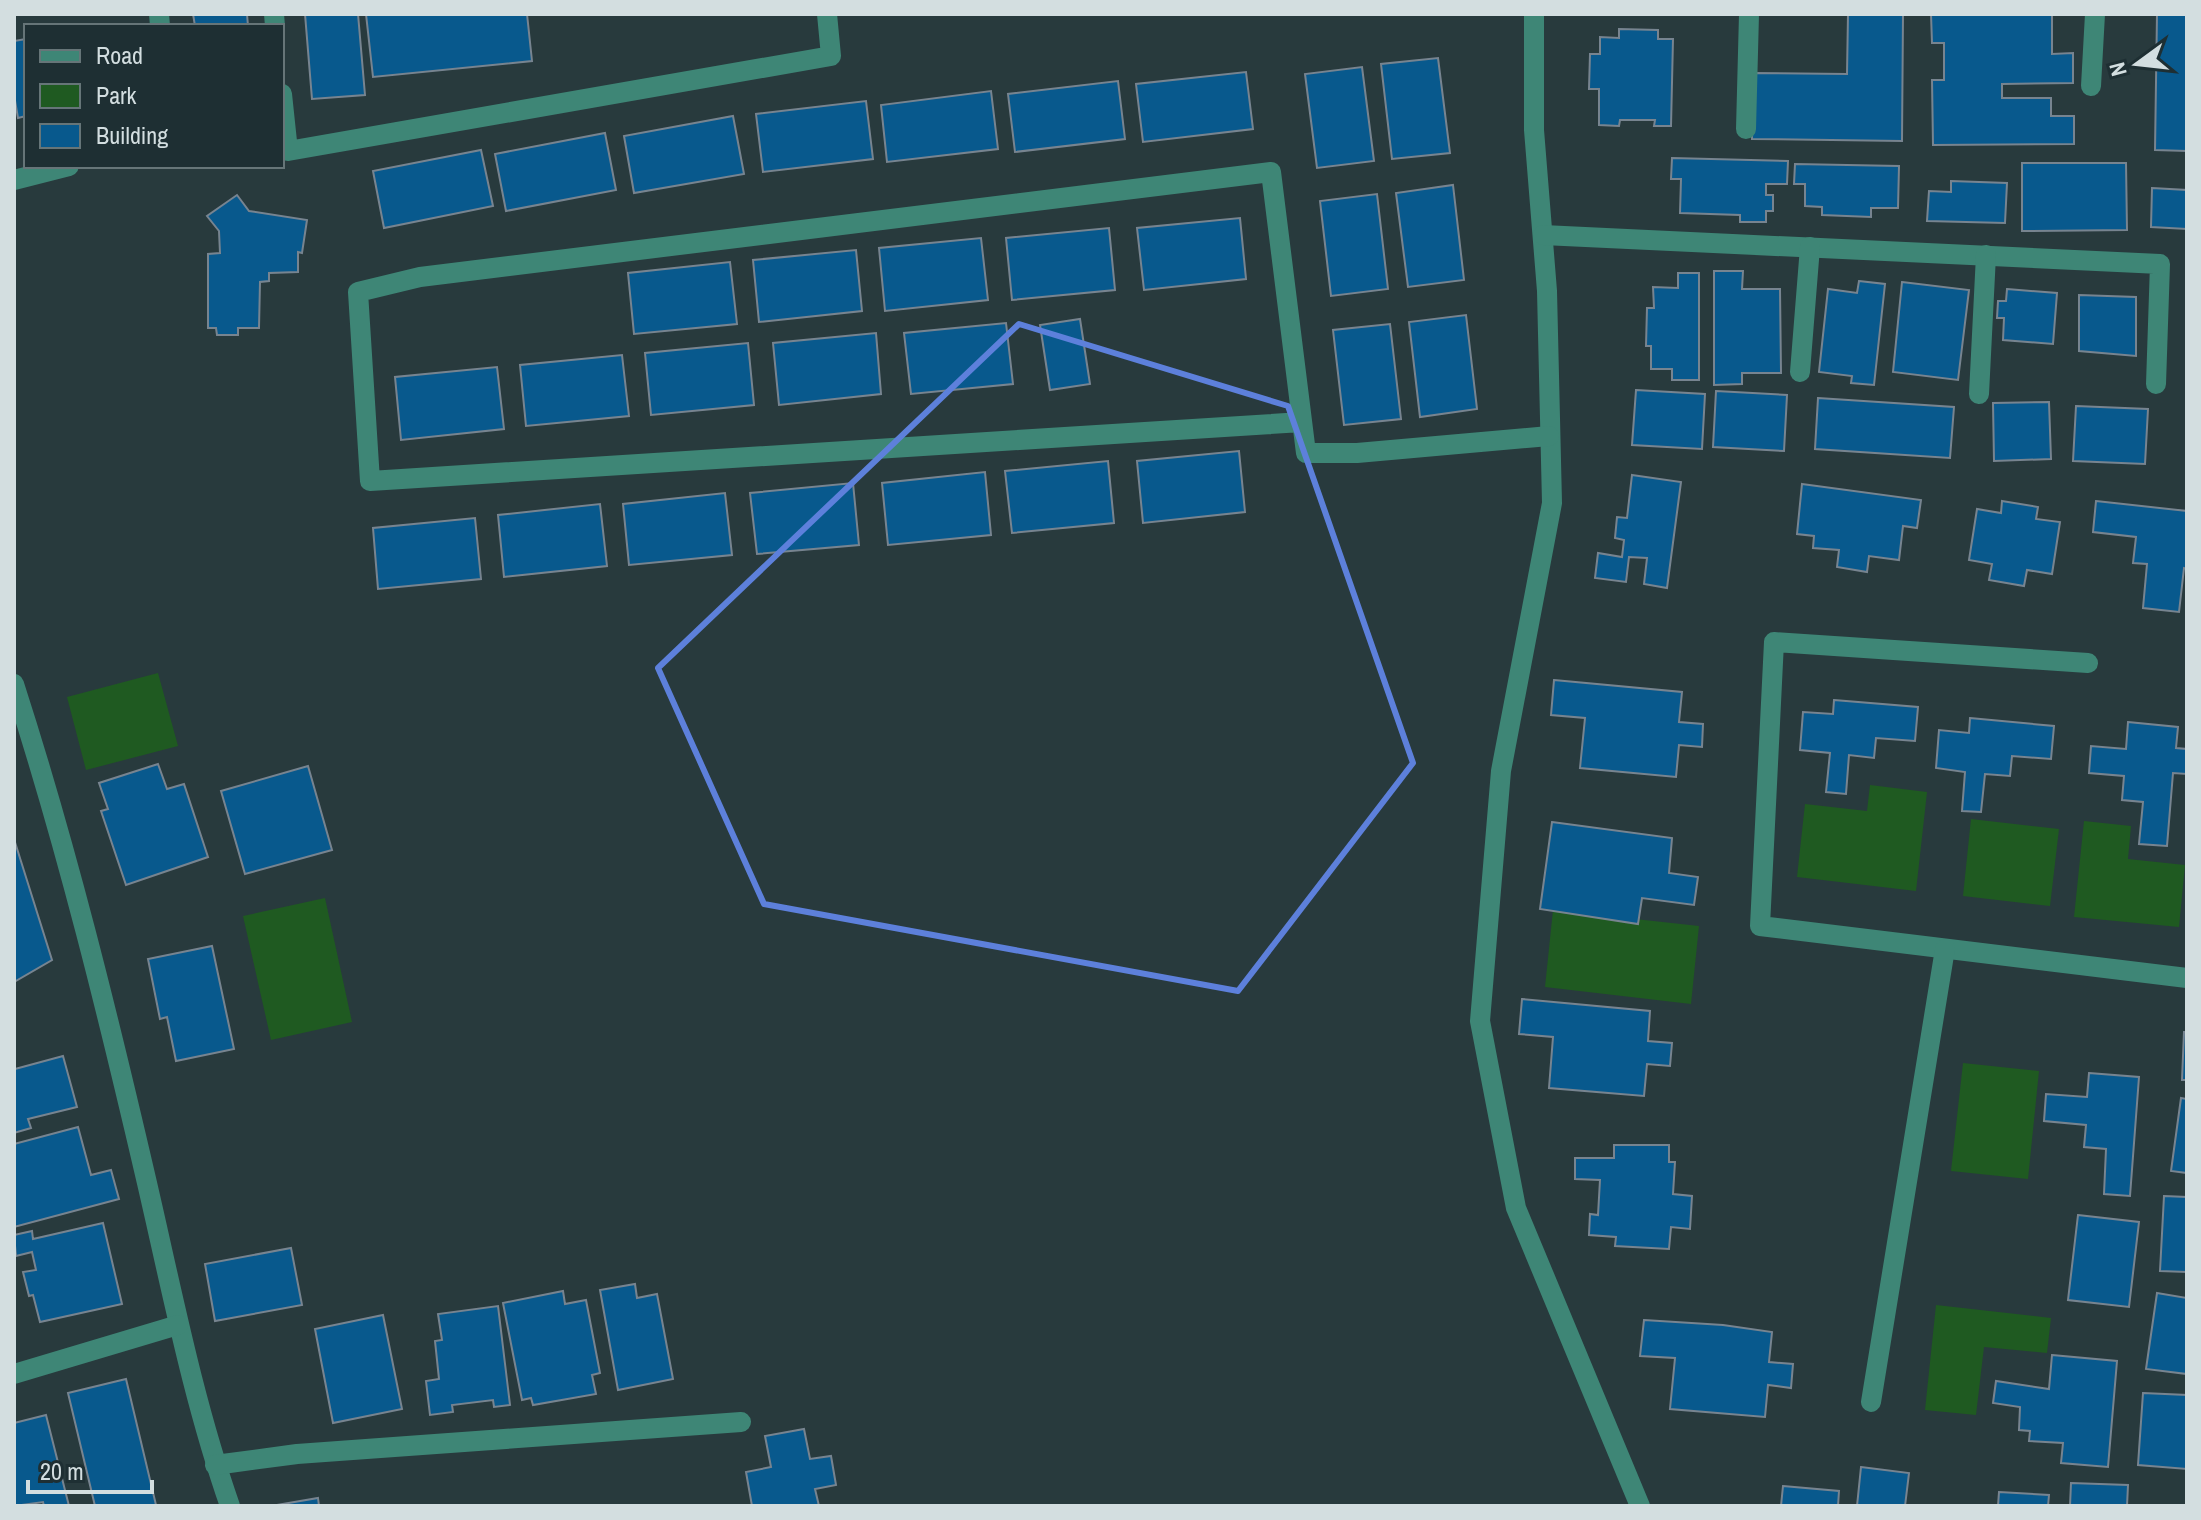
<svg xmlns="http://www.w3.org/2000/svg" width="2201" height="1520" viewBox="0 0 2201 1520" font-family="'Archivo Narrow',sans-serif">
	<rect width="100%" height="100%" fill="#283a3d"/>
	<g fill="#1f5a21">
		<path d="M158,673L178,746L86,770L67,697Z"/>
		<path d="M1870,785L1927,792L1916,891L1797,877L1805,804L1867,811Z"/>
		<path d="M1971,819L2059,829L2050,906L1963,896Z"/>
		<path d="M2084,821L2131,826L2128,859L2185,865L2179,927L2074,917Z"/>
		<path d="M325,898L352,1022L271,1040L243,916Z"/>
		<path d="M1553,910L1699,926L1691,1004L1545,987Z"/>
		<path d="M1963,1063L2039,1071L2028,1179L1951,1171Z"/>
		<path d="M1936,1305L2051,1318L2047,1353L1984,1347L1976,1415L1925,1410Z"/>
	</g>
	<g fill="#08598d" stroke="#778490" stroke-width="2">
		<path d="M193,14H247L248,26H195Z"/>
		<path d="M305,14H358L365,95L312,99Z"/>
		<path d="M366,14H527L532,61L373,77Z"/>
		<path d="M1848,14H1903L1902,141L1752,139L1753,73L1847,74Z"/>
		<path d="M1931,14H2052V54L2073,53V83L2002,84V98H2051V116H2074V144L1933,145L1932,80H1944V43H1932Z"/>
		<path d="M2157,14H2187V151L2155,150Z"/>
		<path d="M1619,29L1658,30V39H1673L1671,126H1654L1655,120H1620L1619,126L1599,125V89H1589L1590,54H1600V37L1619,38Z"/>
		<path d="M26,39V116L18,118L14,95V41Z"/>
		<path d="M1438,58L1450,153L1392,159L1381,64Z"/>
		<path d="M1362,67L1374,161L1317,168L1305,74Z"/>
		<path d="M1246,72L1253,129L1143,142L1136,84Z"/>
		<path d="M1118,81L1125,139L1015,152L1008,94Z"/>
		<path d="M991,91L998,149L887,162L881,105Z"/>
		<path d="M866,101L873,159L763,172L756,114Z"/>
		<path d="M733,116L744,174L634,193L624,136Z"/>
		<path d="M605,133L616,190L506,211L495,154Z"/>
		<path d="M481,150L493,206L384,228L373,171Z"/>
		<path d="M1672,158L1788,161L1787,184H1766V195H1773V211H1766V222H1740V215L1680,213L1681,179H1671Z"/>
		<path d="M2022,163H2126L2127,230L2022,231Z"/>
		<path d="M1795,164L1899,166L1898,208H1871V217L1822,215V207L1805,206V184H1794Z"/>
		<path d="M1951,181L2007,183L2005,223L1927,221L1929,191L1951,192Z"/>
		<path d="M1453,185L1464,280L1408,287L1396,193Z"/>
		<path d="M2152,188L2187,190V229L2151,227Z"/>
		<path d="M1377,194L1388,289L1331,296L1320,201Z"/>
		<path d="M237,195L249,211L307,220L302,253L298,252V272L269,273V281L260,282L259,328H238V335H217L216,328H208V254L220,253L219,231L207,216Z"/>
		<path d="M1240,218L1246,279L1144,290L1137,228Z"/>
		<path d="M1109,228L1115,290L1012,300L1006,238Z"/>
		<path d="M981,238L988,300L885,311L879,248Z"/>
		<path d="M856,250L862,311L759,322L753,260Z"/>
		<path d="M730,262L737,324L634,334L628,273Z"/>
		<path d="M1714,271H1743L1742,289H1780L1781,373H1742V384L1714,385Z"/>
		<path d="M1678,273H1699V380H1672V369H1651V346H1646L1647,308H1654L1653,287L1678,288Z"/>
		<path d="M1859,281L1885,284L1874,385L1851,383L1852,376L1819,372L1828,289L1857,293Z"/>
		<path d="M1902,282L1969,290L1958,380L1893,372Z"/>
		<path d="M2007,289L2057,293L2053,344L2003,340L2004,318H1997L1998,301H2006Z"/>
		<path d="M2079,295L2136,297V356L2079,351Z"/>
		<path d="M1466,315L1477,409L1420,417L1409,322Z"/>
		<path d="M1080,319L1090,384L1050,390L1040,325Z"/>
		<path d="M1006,323L1013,384L911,394L904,333Z"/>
		<path d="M1390,324L1401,419L1344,425L1333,330Z"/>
		<path d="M876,333L881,394L779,405L773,343Z"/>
		<path d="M748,343L754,405L651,415L645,353Z"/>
		<path d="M622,355L629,416L526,426L520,365Z"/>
		<path d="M497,367L504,429L401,440L395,377Z"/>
		<path d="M1636,390L1705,394L1702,449L1632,445Z"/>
		<path d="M1716,391L1787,395L1784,451L1713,447Z"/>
		<path d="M1818,398L1954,407L1950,458L1815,449Z"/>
		<path d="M2049,402L2051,459L1994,461L1993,403Z"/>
		<path d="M2076,406L2148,409L2145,464L2073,461Z"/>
		<path d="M1239,451L1245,512L1143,523L1137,461Z"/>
		<path d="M1108,461L1114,523L1012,533L1005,471Z"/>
		<path d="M985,472L991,535L888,545L882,483Z"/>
		<path d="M1632,475L1681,482L1667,588L1644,584L1647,558L1629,557L1626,582L1595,578L1598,553L1622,557L1624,540L1615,538L1617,517L1627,518Z"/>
		<path d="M853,483L859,545L757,554L750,493Z"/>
		<path d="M1802,484L1921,500L1917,528L1903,526L1899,560L1869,556L1867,572L1837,567L1839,550L1813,548L1814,536L1797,534Z"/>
		<path d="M725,493L732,555L629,565L623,504Z"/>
		<path d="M2002,501L2038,507L2036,519L2060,522L2052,574L2027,570L2024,586L1989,580L1992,564L1969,560L1977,509L2001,513Z"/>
		<path d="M2096,501L2187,511V569L2184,568L2179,612L2143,608L2147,564L2133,563L2136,537L2093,532Z"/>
		<path d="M600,504L607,566L504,577L498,515Z"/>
		<path d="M475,518L481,579L378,589L373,528Z"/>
		<path d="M1554,680L1682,692L1679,722L1703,724L1702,747L1679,745L1676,777L1580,768L1585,718L1551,715Z"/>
		<path d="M1834,700L1918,707L1915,741L1876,738L1874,758L1849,755L1846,794L1826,792L1830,753L1800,750L1803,712L1833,714Z"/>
		<path d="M1970,718L2054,726L2051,759L2012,756L2010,776L1985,774L1981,812L1962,811L1965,772L1936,768L1939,730L1969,733Z"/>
		<path d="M2128,722L2178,727L2176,748L2187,749V774L2173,773L2167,846L2139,844L2143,802L2122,800L2124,776L2089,773L2091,746L2126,749Z"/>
		<path d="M158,764L167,789L184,784L208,857L126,885L101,811L108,809L99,783Z"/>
		<path d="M308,766L332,850L245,874L221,791Z"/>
		<path d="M1552,822L1672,838L1669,873L1698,877L1694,905L1642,898L1638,924L1540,909Z"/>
		<path d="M14,839L52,960L14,982Z"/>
		<path d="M212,946L234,1049L176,1061L167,1017L160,1019L148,959Z"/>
		<path d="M1522,999L1650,1011L1648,1041L1672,1043L1670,1066L1647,1064L1644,1096L1549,1088L1553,1037L1519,1034Z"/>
		<path d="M2184,1032H2187V1080H2182Z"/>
		<path d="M63,1056L77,1107L28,1119L31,1128L14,1133V1066L15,1069Z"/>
		<path d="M2089,1073L2139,1077L2130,1196L2104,1194L2106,1149L2084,1147L2086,1125L2044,1121L2046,1094L2087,1097Z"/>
		<path d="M2181,1098L2187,1099V1173L2171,1171Z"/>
		<path d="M78,1127L91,1175L111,1170L119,1199L14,1227V1144Z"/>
		<path d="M1614,1145H1669V1162H1675L1673,1194L1692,1196L1690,1229L1671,1227L1669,1249L1615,1246L1616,1237L1589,1235L1590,1214L1598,1215L1600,1180L1575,1179V1158H1614Z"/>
		<path d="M2164,1196L2187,1197V1272L2160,1271Z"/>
		<path d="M2078,1215L2139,1222L2129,1307L2068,1300Z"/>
		<path d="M103,1223L122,1304L40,1322L33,1295L29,1296L23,1272L36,1270L32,1252L16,1256L14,1235L32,1231L33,1239Z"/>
		<path d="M291,1248L302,1305L215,1321L205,1264Z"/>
		<path d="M635,1284L637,1298L657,1294L673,1379L618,1390L600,1290Z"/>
		<path d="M563,1291L565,1304L586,1300L600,1373L592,1375L596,1394L533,1405L531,1398L522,1400L503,1303Z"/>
		<path d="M2157,1293L2187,1298V1374L2146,1369Z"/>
		<path d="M498,1306L510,1405L494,1407L493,1400L452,1405L453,1412L430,1415L426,1381L439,1379L435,1341L442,1340L438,1314Z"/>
		<path d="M383,1315L402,1409L333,1423L315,1329Z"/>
		<path d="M1644,1320L1723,1325L1772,1332L1769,1362L1793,1364L1791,1388L1768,1385L1765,1417L1670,1409L1675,1358L1640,1356Z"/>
		<path d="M2052,1355L2117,1361L2108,1467L2061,1463L2063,1443L2029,1441L2030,1431L2019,1430L2020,1407L1993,1403L1996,1381L2049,1389Z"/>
		<path d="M126,1379L156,1505L95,1506L68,1393Z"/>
		<path d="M2143,1393L2187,1395V1469L2138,1465Z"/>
		<path d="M46,1415L69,1506H44L43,1502L14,1506V1423Z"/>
		<path d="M804,1429L810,1459L831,1456L836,1485L815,1489L819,1506H752L746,1472L771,1467L765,1436Z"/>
		<path d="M1861,1467L1909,1473L1905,1506H1857Z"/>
		<path d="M2071,1483L2128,1485L2127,1506H2070Z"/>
		<path d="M1783,1486L1839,1491L1838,1506H1781Z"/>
		<path d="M1999,1492L2049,1495L2048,1506H1998Z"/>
		<path d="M318,1498L319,1506H271Z"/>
	</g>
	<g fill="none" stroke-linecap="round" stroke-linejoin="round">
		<g stroke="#3e8676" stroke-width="20">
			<path d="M159,14L160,26"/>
			<path d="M274,14L275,26"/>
			<path d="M1534,14V130L1547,291L1552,503L1501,771L1480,1021L1516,1208L1640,1506"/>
			<path d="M2091,86L2095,14"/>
			<path d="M282,94L288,151L831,56L827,14"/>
			<path d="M1746,129L1749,14"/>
			<path d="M14,180L69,166"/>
			<path d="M1543,235L2160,264L2156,384"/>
			<path d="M1800,372L1810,247"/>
			<path d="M1979,394L1986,255"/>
			<path d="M1302,422L370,481L358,292L420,277L1271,172L1306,453H1357L1549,436"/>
			<path d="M2088,663L1774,642L1760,926L2187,978"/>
			<path d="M14,684C67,848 108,1015 147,1183C172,1291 193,1400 230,1506"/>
			<path d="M14,1374L178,1325"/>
			<path d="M1871,1402L1945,949"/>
			<path d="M215,1465L297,1454L741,1422"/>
		</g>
	</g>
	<path fill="none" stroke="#5d80db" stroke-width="6" stroke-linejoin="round" d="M1019,324L1288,406L1413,763L1238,991L764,904L658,668Z"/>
	<rect width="2201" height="1520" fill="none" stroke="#d3dee0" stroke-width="32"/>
	<rect x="24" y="24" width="260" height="144" fill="#1e2f33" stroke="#667578" stroke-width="2"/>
	<rect x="40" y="50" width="40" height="12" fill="#3e8676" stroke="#667578" stroke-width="2"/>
	<text x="96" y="64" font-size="24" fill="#d3dee0">Road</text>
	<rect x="40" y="84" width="40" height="24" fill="#1f5a21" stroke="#667578" stroke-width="2"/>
	<text x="96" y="104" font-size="24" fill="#d3dee0">Park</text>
	<rect x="40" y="124" width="40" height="24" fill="#08598d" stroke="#667578" stroke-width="2"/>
	<text x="96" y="144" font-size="24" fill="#d3dee0">Building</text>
	<g transform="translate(2137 64) rotate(255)" stroke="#1e2f33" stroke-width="6" paint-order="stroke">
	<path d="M0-6L14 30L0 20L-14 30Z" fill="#d3dee0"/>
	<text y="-12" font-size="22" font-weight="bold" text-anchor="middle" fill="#d3dee0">N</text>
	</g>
	<path d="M28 1480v12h124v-12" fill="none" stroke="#d3dee0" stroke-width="4"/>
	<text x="40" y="1480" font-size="24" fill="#d3dee0" stroke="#1e2f33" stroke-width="6" paint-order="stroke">20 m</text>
</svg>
